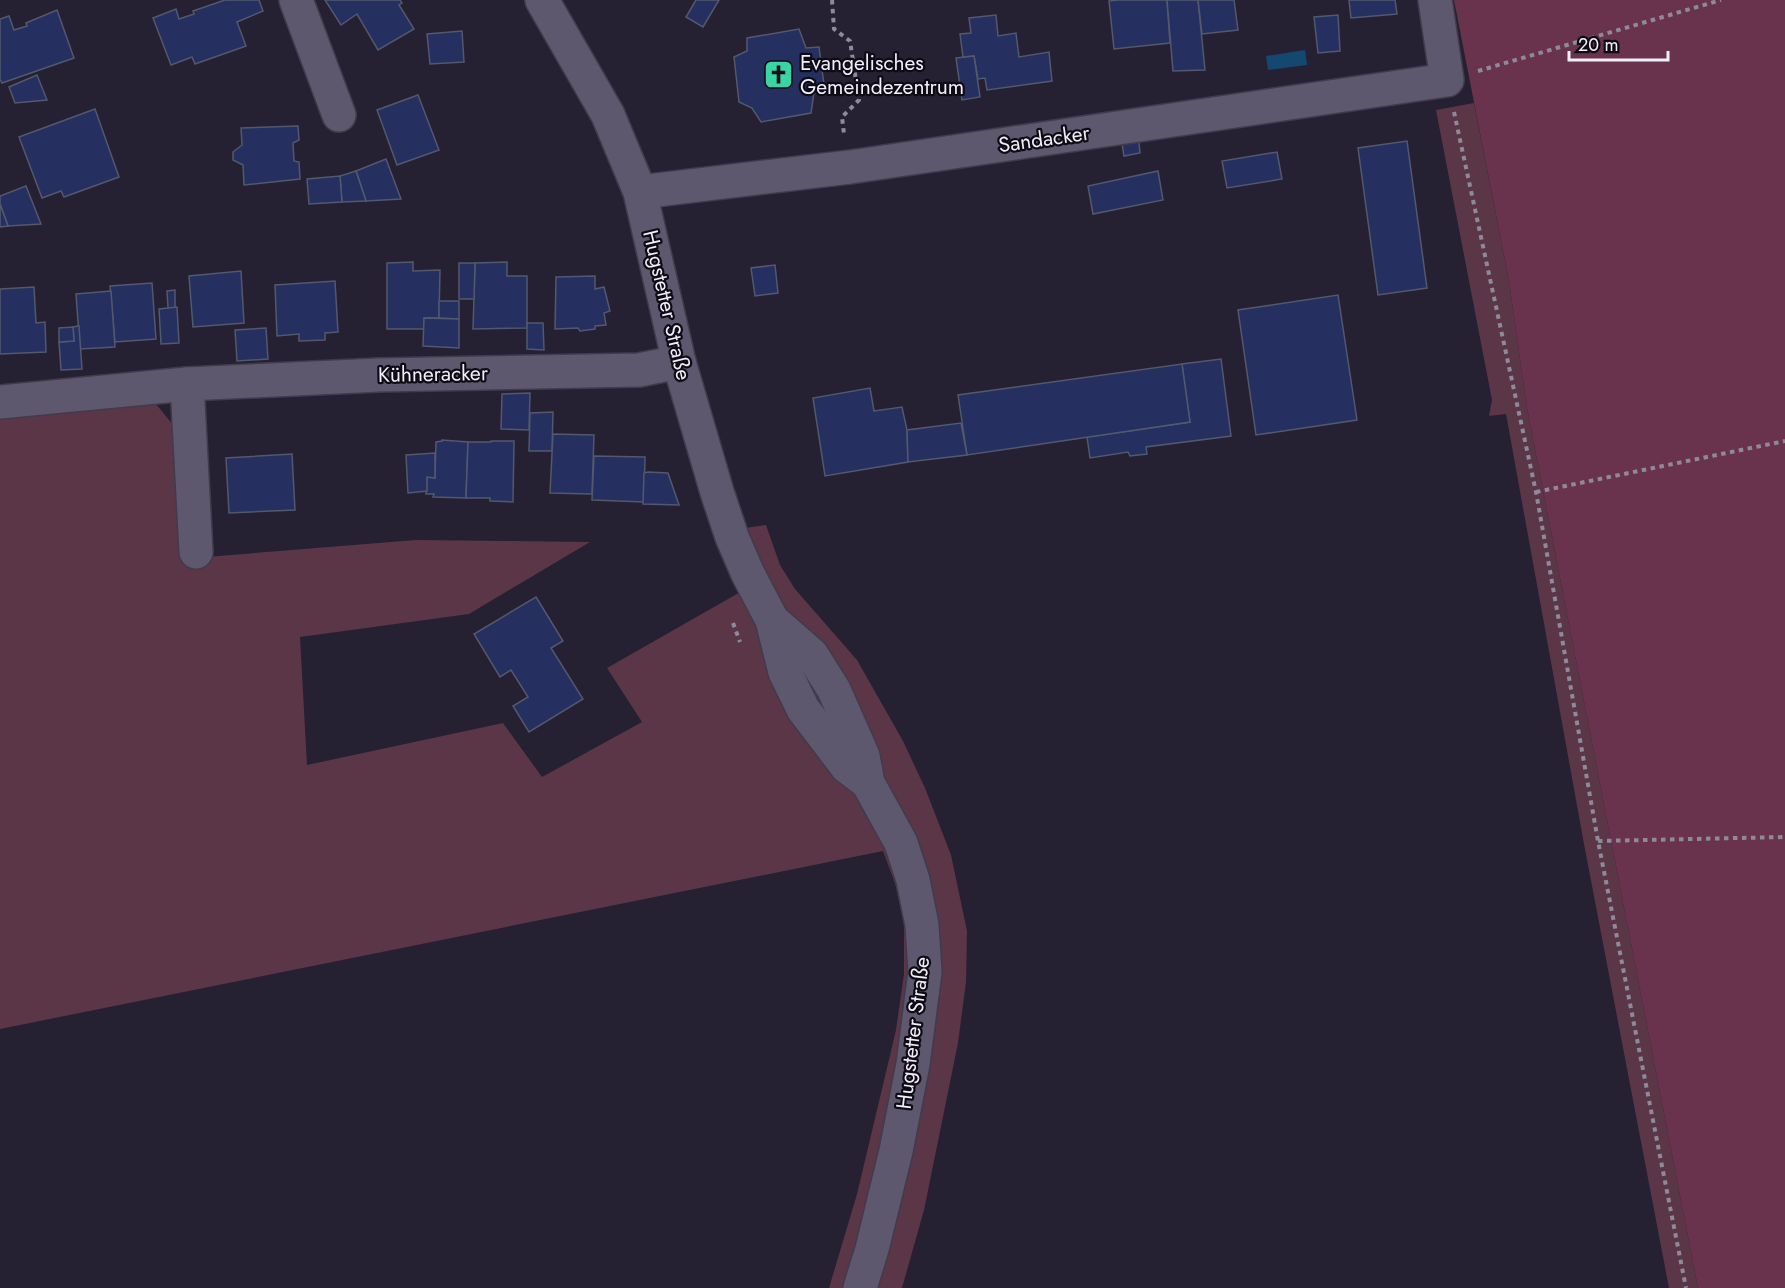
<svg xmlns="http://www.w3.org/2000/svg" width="1785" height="1288" viewBox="0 0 1785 1288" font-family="Jost,sans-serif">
	<rect width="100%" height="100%" fill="#262033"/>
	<g fill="#5a3647">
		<path d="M1474,103L1509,281L1527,408L1698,1288H1669L1584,844L1506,414L1489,416L1492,400L1436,110Z"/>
		<path d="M156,404L173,425L181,559L416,540L590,542L469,614L300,637L307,765L503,723L542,777L642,722L607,668L765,578L745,528L766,525L780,565L795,589L857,660L903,741L925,788L951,855L967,931L966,982L958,1043L924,1210L902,1288H829L857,1194L896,1030L904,974V924L895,883L883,851L0,1029V413Z"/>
	</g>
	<path fill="#69334e" d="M1454,0H1785V1288H1698L1527,408L1509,281Z"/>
	<path fill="#144870" d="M1305,50L1307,65L1268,70L1266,56Z"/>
	<g fill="#263060" stroke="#52586d" stroke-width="1.5">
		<path d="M225,0H259L263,11L237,22L246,46L195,64L192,57L171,65L153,18L176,9L179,19L194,14L193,11Z"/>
		<path d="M325,0H400L402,3L399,5L414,29L378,50L357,14L341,25Z"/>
		<path d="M696,0H719L703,27L686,17Z"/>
		<path d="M1118,0H1167L1170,43L1114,49L1109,1Z"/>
		<path d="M1167,0H1198L1205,70L1173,71Z"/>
		<path d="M1198,0H1234L1238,30L1202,34Z"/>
		<path d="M1349,0H1395L1397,14L1351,18Z"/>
		<path d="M57,10L74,58L2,83L0,79V19L9,16L14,30L27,26L26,23Z"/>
		<path d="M996,15L998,36L1016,33L1019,57L1049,52L1052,81L987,90L985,78L978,79L974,56L963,57L960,34L971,33L969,18Z"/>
		<path d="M1338,15L1340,51L1318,53L1314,17Z"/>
		<path d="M799,29L806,48L819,47L825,92L814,93L811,113L761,122L752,108L739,102L734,57L747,51V38Z"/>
		<path d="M462,31L464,62L430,64L427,34Z"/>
		<path d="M974,56L980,97L962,100L956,58Z"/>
		<path d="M37,75L47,100L15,103L9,87Z"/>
		<path d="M418,95L439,150L397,165L377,110Z"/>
		<path d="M95,109L119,177L64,197L61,191L42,198L19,137Z"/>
		<path d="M298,126L299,140L293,143L294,161L299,162L300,179L244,185L243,165L233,160V152L242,145L241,128Z"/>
		<path d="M1407,141L1427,288L1378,295L1358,148Z"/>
		<path d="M1139,142L1140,153L1124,156L1122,144Z"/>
		<path d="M1277,152L1282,179L1227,188L1222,161Z"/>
		<path d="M386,159L401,199L366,201L356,171Z"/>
		<path d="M356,171L366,201L342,202L340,176Z"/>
		<path d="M1158,171L1163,200L1093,214L1088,186Z"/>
		<path d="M340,176L342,202L309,204L307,179Z"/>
		<path d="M26,186L41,224L8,226L0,204V196Z"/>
		<path d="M0,204L8,226L0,227Z"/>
		<path d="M413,262V271L440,270L439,318H424V329H387V263Z"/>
		<path d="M507,262V276H527V328L473,329L475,263Z"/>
		<path d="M459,263H475L474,299H459Z"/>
		<path d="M775,265L778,293L755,296L751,268Z"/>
		<path d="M241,271L244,323L193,327L189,276Z"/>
		<path d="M595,276V289L604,287L610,311L604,313L606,325L595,326V329L580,331L578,328L555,329L556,277Z"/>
		<path d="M335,281L338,332L325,333V340L299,341V334L277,336L275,285Z"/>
		<path d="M152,283L156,339L115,342L110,286Z"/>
		<path d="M34,287L36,323L45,322L46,352L0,354V289Z"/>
		<path d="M175,290V308H168L167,291Z"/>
		<path d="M111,291L115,347L80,349L76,294Z"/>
		<path d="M1338,295L1357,420L1256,435L1238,310Z"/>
		<path d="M439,301H459V319L439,318Z"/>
		<path d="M177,307L179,343L161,344L159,309Z"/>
		<path d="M424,318L459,319V348L423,346Z"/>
		<path d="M527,323H543L544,350L527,349Z"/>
		<path d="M79,326L82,369L61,370L59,342L74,341L73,327Z"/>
		<path d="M73,327L74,341L59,342V328Z"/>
		<path d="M266,328L268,359L237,361L235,330Z"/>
		<path d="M1221,359L1231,436L1146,447L1147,454L1130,456L1128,452L1090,458L1087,437L1190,422L1182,364Z"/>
		<path d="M1182,364L1190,422L967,455L958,395Z"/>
		<path d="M870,388L874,411L902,407L907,430L908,462L825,476L813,398Z"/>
		<path d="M530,393L529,430L501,429L502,394Z"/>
		<path d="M553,412L552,451H529L530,413Z"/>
		<path d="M961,423L967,455L908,462L907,430Z"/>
		<path d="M553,434L594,435L592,494L550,493Z"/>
		<path d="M442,440L468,442L466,498L433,497L434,494H426L427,477L435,478L436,442L442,441Z"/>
		<path d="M491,441H514L513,502L490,501V498H466L468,442H491Z"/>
		<path d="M435,453V478L427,477V491L408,493L406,455Z"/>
		<path d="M292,454L295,510L229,513L226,458Z"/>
		<path d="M594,456L645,457L644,502L592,500Z"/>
		<path d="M648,472L668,473L679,505L643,504L644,473Z"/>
		<path d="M536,597L563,641L551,648L583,699L529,732L513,706L528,697L511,670L500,677L474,634Z"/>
	</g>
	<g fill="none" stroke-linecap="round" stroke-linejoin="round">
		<defs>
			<g id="minor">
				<path d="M296,0L339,115"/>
				<path d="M542,0L608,115L640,192L679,362L717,492L732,537L748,574L772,620L785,672L803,709L847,767L868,783"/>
				<path d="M640,192L850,167L1447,80L1435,0"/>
				<path d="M187,384L196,552"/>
				<path d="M0,402L187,384L379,375L639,370L679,362"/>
				<path d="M772,620L812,655L834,690L863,756L868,783L901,843L913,880L922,925L925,972L913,1064L896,1151L872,1249L860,1288"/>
			</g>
		</defs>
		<use href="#minor" stroke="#413b4c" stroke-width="36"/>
		<g stroke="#8e8a9a" stroke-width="4" stroke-dasharray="4.5 4.5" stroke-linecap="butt">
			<path d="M832,0L834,29L850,41L859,100L842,117L844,134"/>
			<path d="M1478,71L1721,0"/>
			<path d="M1454,112L1536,492L1598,841L1686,1288"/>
			<path d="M1536,492L1785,441"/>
			<path d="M733,623L740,642"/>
			<path d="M1598,841L1785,837"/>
		</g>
		<use href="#minor" stroke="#5e586e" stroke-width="33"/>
	</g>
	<defs>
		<symbol id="church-square" viewBox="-11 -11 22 22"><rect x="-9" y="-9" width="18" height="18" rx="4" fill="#3ad4a5" stroke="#0e0b14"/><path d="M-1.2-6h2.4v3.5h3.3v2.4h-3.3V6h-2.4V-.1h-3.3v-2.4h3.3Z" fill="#111"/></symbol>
	</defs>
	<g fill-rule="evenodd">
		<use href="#church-square" x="762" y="58" width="33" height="33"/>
	</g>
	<g text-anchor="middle" stroke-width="4.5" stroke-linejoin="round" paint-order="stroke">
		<g font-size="21" fill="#f1eefb" stroke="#0e0b14" text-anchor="start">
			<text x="800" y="70">Evangelisches<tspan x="800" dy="24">Gemeindezentrum</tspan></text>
		</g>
		<g font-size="21" fill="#f1eefb" stroke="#0e0b14">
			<text transform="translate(1044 139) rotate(-8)" y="7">Sandacker</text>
			<text transform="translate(667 305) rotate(77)" y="7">Hugstetter Straße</text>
			<text transform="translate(433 374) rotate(-1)" y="7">Kühneracker</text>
			<text transform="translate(913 1033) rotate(-83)" y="7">Hugstetter Straße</text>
		</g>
	</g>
	<path d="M1569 51v9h99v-9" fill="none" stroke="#f1eefb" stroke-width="3"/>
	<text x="1578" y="51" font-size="18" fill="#f1eefb" stroke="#0e0b14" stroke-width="4.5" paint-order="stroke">20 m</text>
</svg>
